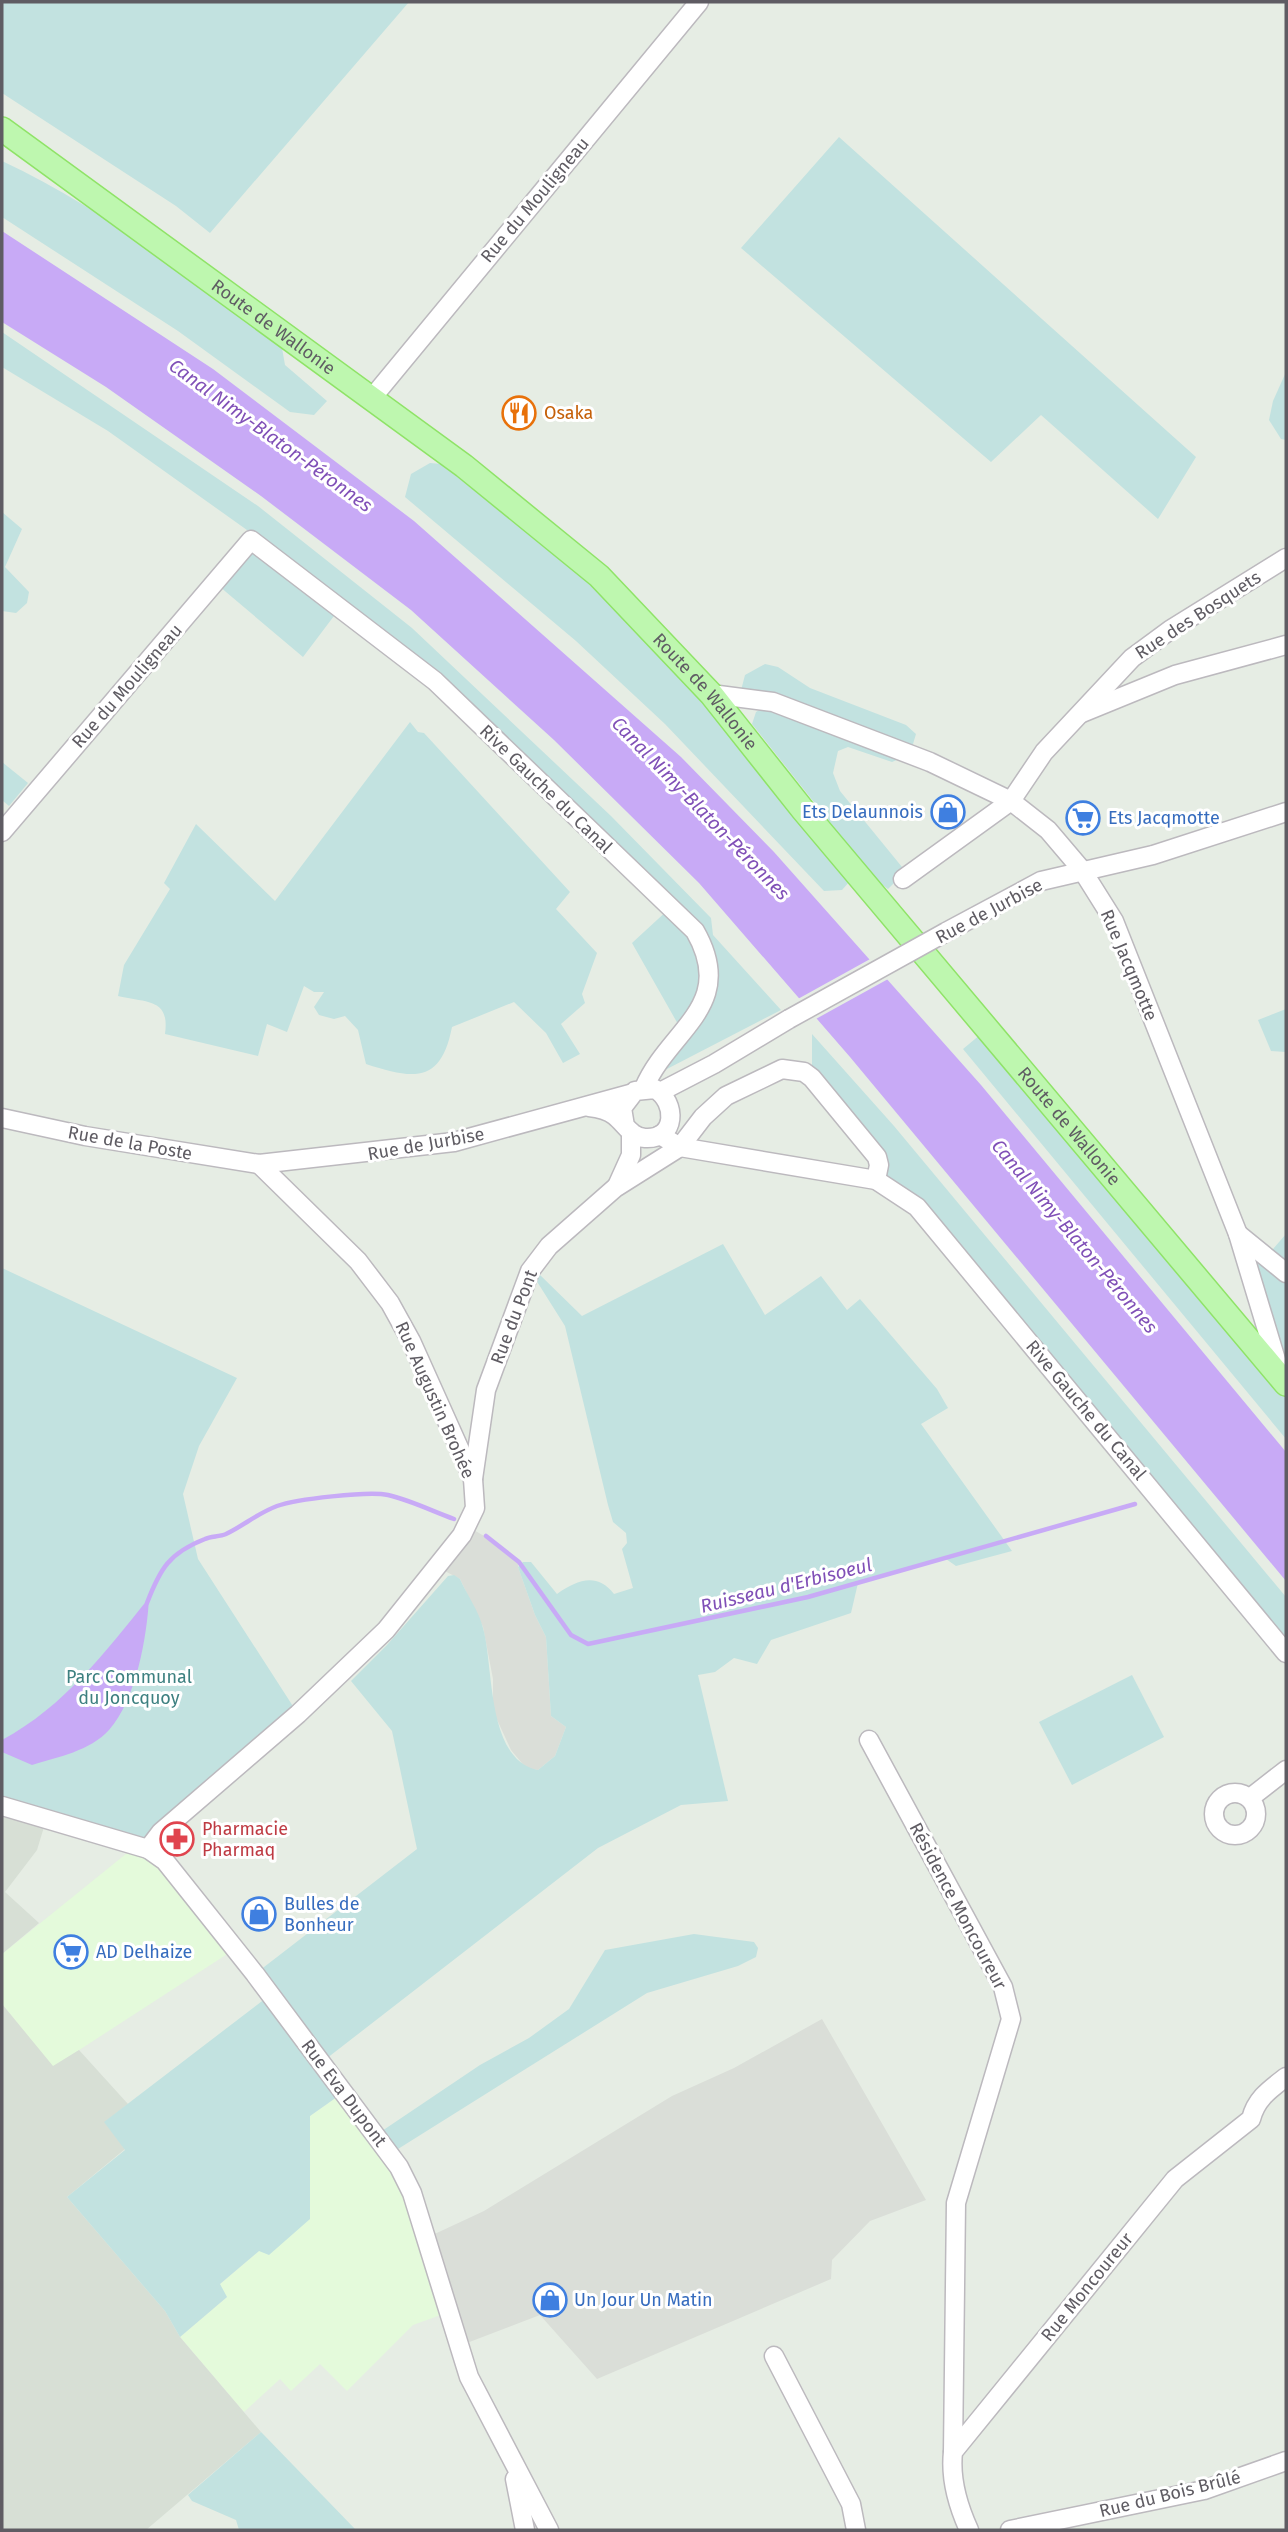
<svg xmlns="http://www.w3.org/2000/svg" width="1288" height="2532" viewBox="0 0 1288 2532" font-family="'Fira Sans',sans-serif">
	<rect width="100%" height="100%" fill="#e6ede4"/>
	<g fill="#e4fadb">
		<path d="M137,1845L148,1849L235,1949L53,2067L2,2004V1954Z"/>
		<path d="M344,2092L390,2154L449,2312L413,2325L347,2391L320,2364L291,2391L280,2379L244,2412L180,2337L227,2297L219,2285L259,2251L310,2219V2116Z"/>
	</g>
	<g fill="#daded8">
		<path d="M467,1526L496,1543L519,1562L518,1567L535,1615L546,1637L551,1716L566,1727L555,1756L538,1770L526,1768L511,1750L493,1711V1679L483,1627L460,1579L437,1567Z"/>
		<path d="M822,2019L926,2200L870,2221L832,2260L831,2279L597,2379L540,2315L459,2346L426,2238L484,2211L672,2096L734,2068Z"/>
	</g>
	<g fill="#d7dfd5">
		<path d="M2,1817L44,1827L37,1850L5,1892L39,1923L2,1954Z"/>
		<path d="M2,2004L53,2066L79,2050L128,2104L105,2122L125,2149L67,2197L165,2311L180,2337L261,2432L146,2530H2Z"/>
	</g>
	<g fill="#c2e2e0">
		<path d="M2,2H409L210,233L176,206L2,93Z"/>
		<path d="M839,137L1196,457L1158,519L1041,415L991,462L741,248Z"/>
		<path d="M2,161C103,208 194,279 282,348L285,365L327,401L314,415L290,412L178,331L2,217Z"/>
		<path d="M2,332L258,506L412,628L611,816L711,918L713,935L781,1010L665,1070L659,1059L683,1033L632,943L670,908L435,681L340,608L303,657L226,592L216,583L251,540L247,530L108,431L2,367Z"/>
		<path d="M1286,372V440L1281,439L1269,420L1273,401Z"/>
		<path d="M430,463L464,466L625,602L850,881L842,890L824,891L665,724L576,641L405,497L411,474Z"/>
		<path d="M2,512L22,529L5,567L29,592L27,603L16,613L2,611Z"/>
		<path d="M765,664L778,667L810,688L906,725L916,734L910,754L892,762L848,747L838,751L833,773L840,791L902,867L903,874L888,889L875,879L752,724L756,712L772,703L739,698L745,675Z"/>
		<path d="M410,722L418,732L424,733L570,892L556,909L597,953L582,994L585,1003L561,1024L580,1054L563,1063L546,1033L514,1002L452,1027C441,1083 415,1080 366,1064L358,1030L345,1016L334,1019L319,1015L314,1007L324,992H314L304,986L287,1032L267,1024L258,1056L165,1034C170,998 147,1003 118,996L124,965L170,889L164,883L196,824L275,901Z"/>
		<path d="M2,762L28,783L9,806L2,800Z"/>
		<path d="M1286,1009V1052L1271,1051L1258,1020Z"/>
		<path d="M987,1029L1281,1378L1241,1236L1266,1257L1286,1234V1439L963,1049Z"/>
		<path d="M812,1034L894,1126L1286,1597V1653L890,1186L879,1165L812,1078Z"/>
		<path d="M723,1244L765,1315L821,1276L847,1310L860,1299L937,1389L948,1408L921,1424L1012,1551L956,1566L946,1559L858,1583L851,1613L771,1640L757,1664L734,1658L715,1672L698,1675L728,1801L681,1805L598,1848L322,2062L344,2092L310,2116V2219L269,2255L259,2251L220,2284L227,2297L180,2337L165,2311L67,2197L125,2150L104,2122L270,1995L255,1974L417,1849L392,1731L351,1681L387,1645L448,1576L454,1575L460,1579C467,1595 479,1611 483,1628C494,1666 486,1760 538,1770L555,1756L566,1727L551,1716L546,1637L535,1615L518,1567L523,1562H531L557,1594C577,1580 597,1572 614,1594L633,1588L622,1549L627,1543L626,1533L613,1522L608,1505L565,1326L536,1280L539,1274L582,1316Z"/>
		<path d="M2,1268L237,1378L199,1446L183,1494L198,1559L298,1714L148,1849L2,1806Z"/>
		<path d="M1132,1675L1164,1737L1072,1785L1039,1722Z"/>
		<path d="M694,1934L754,1942L758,1948L756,1957L738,1966L647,1993L390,2154L376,2135L480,2065L529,2038L569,2009L605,1950Z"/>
		<path d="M261,2432L263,2434L356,2530H239L236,2520L192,2501L188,2495Z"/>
	</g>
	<g fill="#c8aaf6">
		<path d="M2,231L213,369L414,521L681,757L774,852L981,1085L1286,1452V1581L850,1057L699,883L554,740L411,610L261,496L106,387L2,322Z"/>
		<path d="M149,1598C147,1637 136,1700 109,1730C90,1751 58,1757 32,1765L2,1752V1740C65,1706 105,1652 149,1598Z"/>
	</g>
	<path fill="#e6ede4" d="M872,958L890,978L814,1020L796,1000Z"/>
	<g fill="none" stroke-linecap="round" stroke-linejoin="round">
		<g stroke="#c8aaf6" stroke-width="4.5">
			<path d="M486,1536L519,1562L571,1635L588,1644L808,1597L1135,1504"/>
			<path d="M147,1603C160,1569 169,1553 205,1539C211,1536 219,1537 226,1534C243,1526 258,1513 277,1506C296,1499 368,1491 388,1495C410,1500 432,1511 454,1519"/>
		</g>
		<defs>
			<g id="minor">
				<path d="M372,398L699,2"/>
				<path d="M711,694L773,702L930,762L1011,801L1048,830L1082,870L1114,921L1238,1234L1280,1373"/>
				<path d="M1082,713L1175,675L1286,645"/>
				<path d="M2,832L251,540L435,681L695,931C738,1006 669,1029 644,1088"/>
				<path d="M903,879L1011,801L1044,752L1132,658L1170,630L1286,558"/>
				<path d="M946,932L1041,881L1153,855L1286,812"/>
				<path d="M660,1092L714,1064L789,1019"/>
				<path d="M589,1107C598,1108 608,1110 615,1116C625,1124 631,1137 645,1138C677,1140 677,1102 655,1089L635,1091L622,1108L625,1126"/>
				<path d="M2,1118L85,1136L259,1164L454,1142L630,1094"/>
				<path d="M660,1135L680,1147L876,1180L917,1207L1286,1653"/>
				<path d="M617,1186L631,1155V1132"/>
				<path d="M1238,1234L1286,1273"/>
				<path d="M473,1479L486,1390L530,1271L549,1246L615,1188L680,1147L703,1117L726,1096L782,1069L804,1072L812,1078L877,1157L879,1165L876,1180"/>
				<path d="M869,1740L1003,1987L1011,2019L956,2203L953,2452"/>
				<circle cx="1235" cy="1814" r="21"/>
				<path d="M1250,1798L1286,1770"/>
				<path d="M2,1806L148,1849L165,1861L255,1974L399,2167L412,2193L469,2377L549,2530"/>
				<path d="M148,1849L161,1832L298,1714L386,1630L462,1535L475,1508L473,1479L411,1341L390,1303L358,1261L259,1164"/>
				<path d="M774,2356L851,2504L856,2530"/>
				<path d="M515,2479L525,2530"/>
				<path d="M969,2530C958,2506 950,2479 953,2452L1175,2179L1251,2119C1256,2099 1269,2090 1286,2077"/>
				<path d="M1010,2530L1204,2490L1286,2461"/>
			</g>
			<g id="major">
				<path id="s1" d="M2,129L464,466L599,576L711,694L803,810L1286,1384"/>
			</g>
		</defs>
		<use href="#minor" stroke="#bcb9be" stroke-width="21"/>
		<use href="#major" stroke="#8fe367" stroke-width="26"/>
		<use href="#minor" stroke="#fff" stroke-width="18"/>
		<use href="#major" stroke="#bef7af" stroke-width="23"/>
		<defs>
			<path id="minor-bridge" d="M789,1019L946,932"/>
		</defs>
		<use href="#minor-bridge" stroke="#bcb9be" stroke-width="21" stroke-linecap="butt"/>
		<use href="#minor-bridge" stroke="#fff" stroke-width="18"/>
	</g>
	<defs>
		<symbol id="restaurant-ring" viewBox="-11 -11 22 22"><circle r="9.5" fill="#fff" stroke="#e8710a" stroke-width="1.5"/><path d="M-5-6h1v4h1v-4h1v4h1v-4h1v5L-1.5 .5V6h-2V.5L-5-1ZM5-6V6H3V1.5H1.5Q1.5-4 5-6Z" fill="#e8710a"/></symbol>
		<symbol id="shop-ring" viewBox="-11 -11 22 22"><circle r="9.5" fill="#fff" stroke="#3f7fe0" stroke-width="1.5"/><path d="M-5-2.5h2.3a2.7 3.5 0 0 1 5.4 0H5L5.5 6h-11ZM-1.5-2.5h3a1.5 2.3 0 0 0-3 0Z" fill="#3f7fe0"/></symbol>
		<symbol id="supermarket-ring" viewBox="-11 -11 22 22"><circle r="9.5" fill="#fff" stroke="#3f7fe0" stroke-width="1.5"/><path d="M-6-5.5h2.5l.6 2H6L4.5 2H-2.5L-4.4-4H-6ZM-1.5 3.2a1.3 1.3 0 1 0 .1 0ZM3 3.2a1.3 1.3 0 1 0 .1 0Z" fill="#3f7fe0"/></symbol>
		<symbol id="pharmacy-ring" viewBox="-11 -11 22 22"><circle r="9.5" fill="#fff" stroke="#e0444e" stroke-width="1.5"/><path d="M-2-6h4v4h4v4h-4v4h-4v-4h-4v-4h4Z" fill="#e0444e"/></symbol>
	</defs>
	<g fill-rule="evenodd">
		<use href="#restaurant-ring" x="500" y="394" width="38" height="38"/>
		<use href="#shop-ring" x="929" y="793" width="38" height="38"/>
		<use href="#supermarket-ring" x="1064" y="799" width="38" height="38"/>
		<use href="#pharmacy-ring" x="158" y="1820" width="38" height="38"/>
		<use href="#shop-ring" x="240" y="1895" width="38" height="38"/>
		<use href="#supermarket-ring" x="52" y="1933" width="38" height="38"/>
		<use href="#shop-ring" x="531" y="2281" width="38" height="38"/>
	</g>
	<g text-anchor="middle" stroke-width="6" stroke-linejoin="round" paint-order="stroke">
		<g font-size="18" fill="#5f5c63" stroke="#fff">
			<text transform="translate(535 200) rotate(-50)" y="6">Rue du Mouligneau</text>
			<text dy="6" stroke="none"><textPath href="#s1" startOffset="336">Route de Wallonie</textPath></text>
			<text transform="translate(1198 615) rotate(-33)" y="6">Rue des Bosquets</text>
			<text transform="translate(127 686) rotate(-49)" y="6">Rue du Mouligneau</text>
			<text dy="6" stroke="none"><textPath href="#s1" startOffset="903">Route de Wallonie</textPath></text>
			<text transform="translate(546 789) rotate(44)" y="6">Rive Gauche du Canal</text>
			<text transform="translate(989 911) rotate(-28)" y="6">Rue de Jurbise</text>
			<text transform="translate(1129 965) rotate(67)" y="6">Rue Jacqmotte</text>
			<text dy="6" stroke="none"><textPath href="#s1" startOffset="1470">Route de Wallonie</textPath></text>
			<text transform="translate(130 1143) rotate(10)" y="6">Rue de la Poste</text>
			<text transform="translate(426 1144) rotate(-10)" y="6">Rue de Jurbise</text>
			<text transform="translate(514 1317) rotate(-69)" y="6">Rue du Pont</text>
			<text transform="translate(435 1400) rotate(66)" y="6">Rue Augustin Brohée</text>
			<text transform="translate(1086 1410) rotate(50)" y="6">Rive Gauche du Canal</text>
			<text transform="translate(958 1906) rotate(62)" y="6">Résidence Moncoureur</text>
			<text transform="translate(344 2093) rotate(53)" y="6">Rue Eva Dupont</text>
			<text transform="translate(1087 2287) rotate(-51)" y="6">Rue Moncoureur</text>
			<text transform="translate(1170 2494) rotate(-14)" y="6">Rue du Bois Brûlé</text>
		</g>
		<g font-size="18" fill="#c56008" stroke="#fff" text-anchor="start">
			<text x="544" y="419">Osaka</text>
		</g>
		<g font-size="18" fill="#366cbe" stroke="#fff" text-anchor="start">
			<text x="923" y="818" text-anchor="end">Ets Delaunnois</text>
			<text x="1108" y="824">Ets Jacqmotte</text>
			<text x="284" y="1910">Bulles de<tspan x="284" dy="21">Bonheur</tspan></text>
			<text x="96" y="1958">AD Delhaize</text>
			<text x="574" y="2306">Un Jour Un Matin</text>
		</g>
		<g font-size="18" fill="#3d8080" stroke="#fff">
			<text x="129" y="1683">Parc Communal<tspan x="129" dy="21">du Joncquoy</tspan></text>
		</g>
		<g font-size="18" fill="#be3a42" stroke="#fff" text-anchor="start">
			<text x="202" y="1835">Pharmacie<tspan x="202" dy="21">Pharmaq</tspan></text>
		</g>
		<g font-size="19" font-style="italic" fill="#8050b7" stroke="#fff">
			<text transform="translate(271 435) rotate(36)" y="7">Canal Nimy-Blaton-Péronnes</text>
			<text transform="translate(701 808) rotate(46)" y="7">Canal Nimy-Blaton-Péronnes</text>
			<text transform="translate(1075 1236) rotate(50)" y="7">Canal Nimy-Blaton-Péronnes</text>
			<text transform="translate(786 1585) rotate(-14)" y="7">Ruisseau d'Erbisoeul</text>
		</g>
	</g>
	<rect width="1288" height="2532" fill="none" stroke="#5f5c63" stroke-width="7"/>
</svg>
